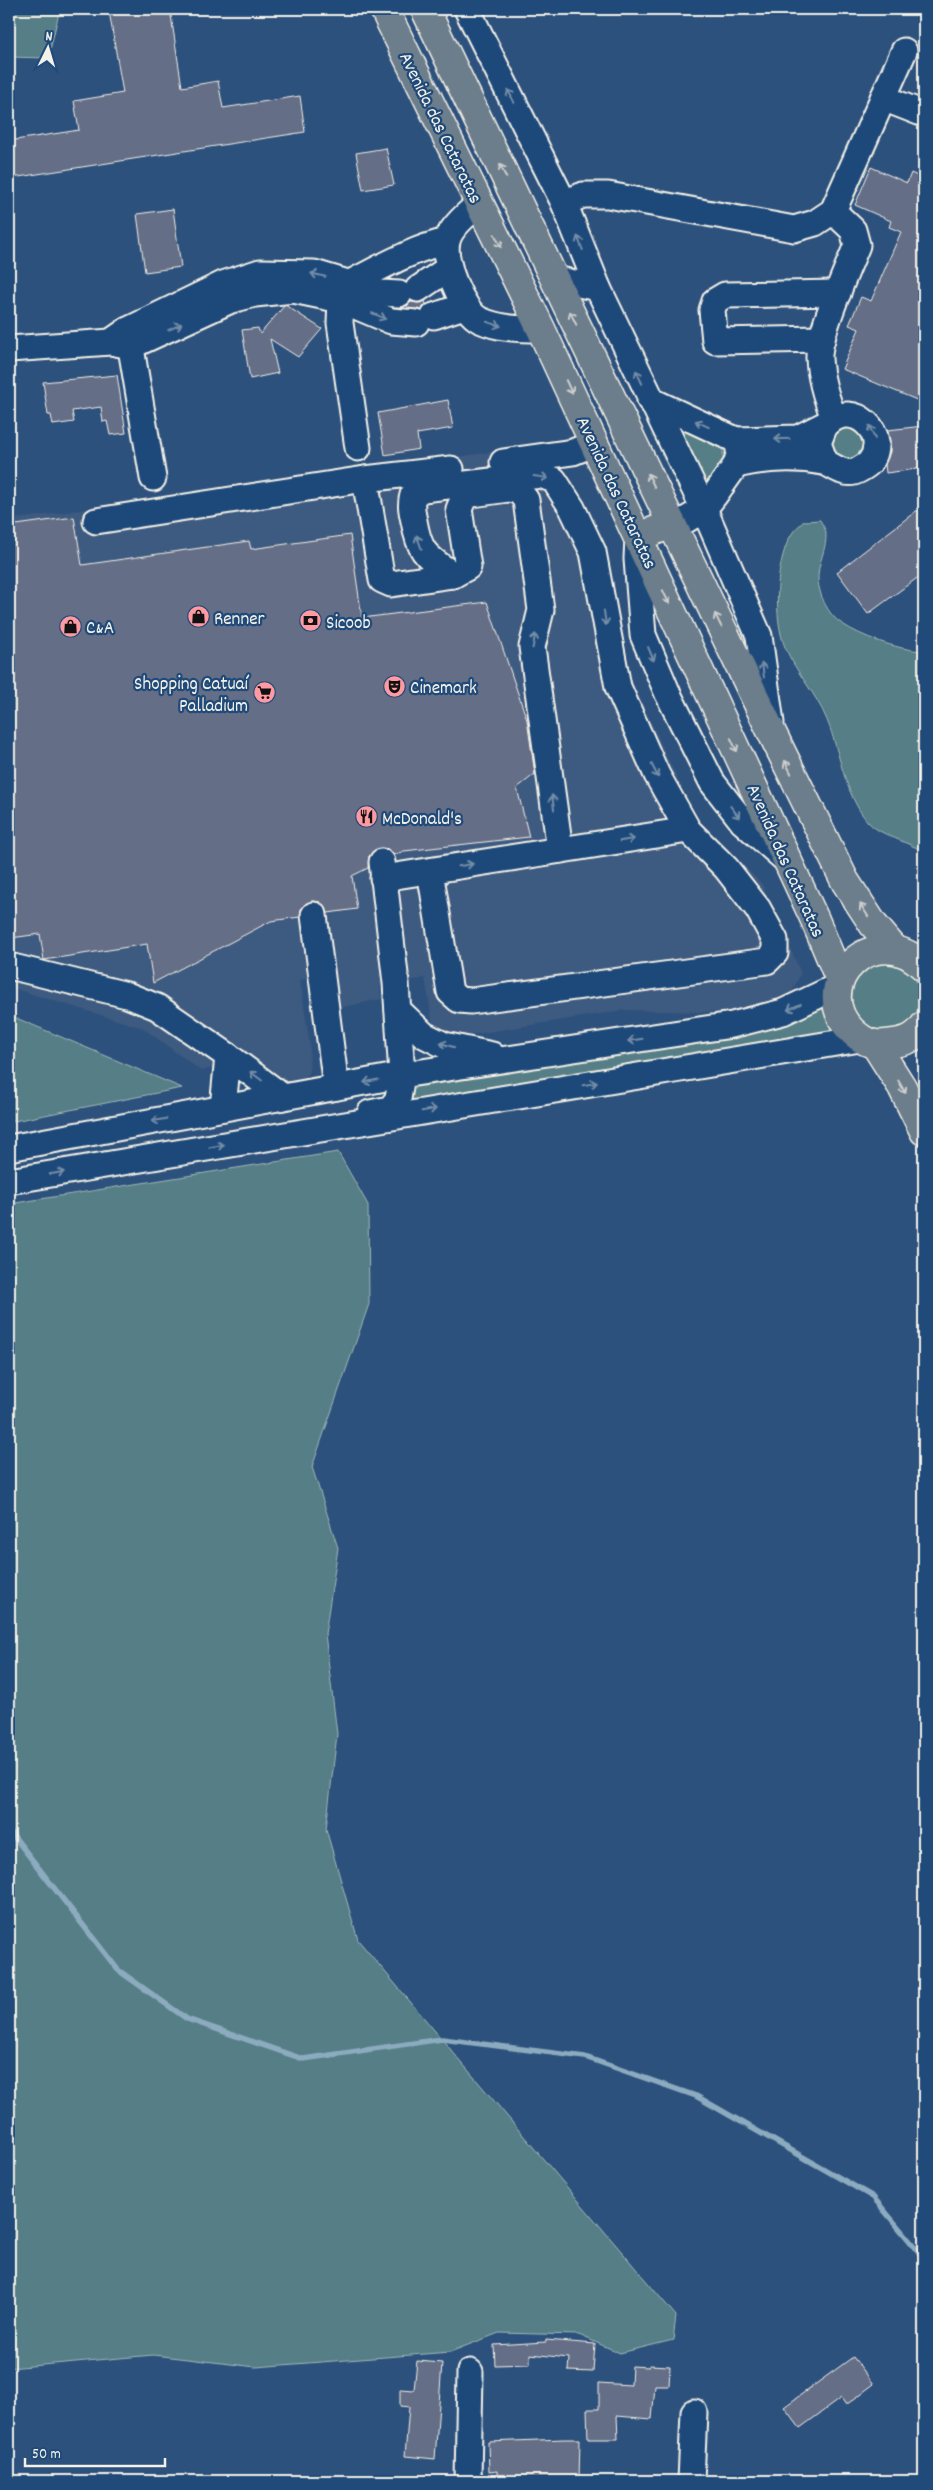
<svg xmlns="http://www.w3.org/2000/svg" width="933" height="2490" viewBox="0 0 933 2490" font-family="Dekko,sans-serif">
	<rect width="100%" height="100%" fill="#2d517d"/>
	<filter id="ink" filterUnits="userSpaceOnUse"><feTurbulence type="fractalNoise" baseFrequency=".02" numOctaves="2"/><feDisplacementMap in="SourceGraphic" scale="10" xChannelSelector="R" yChannelSelector="G"/><feConvolveMatrix kernelMatrix="1 2 1 2 8 2 1 2 1" color-interpolation-filters="sRGB"/></filter>
	<g filter="url(#ink)">
		<path fill="#3e5a80" d="M549,444L608,562L626,668L695,817L762,884L801,973L792,992L784,1000L734,1013L626,1010L451,1038L433,1025L425,978L380,986L381,999L339,1008L335,973L300,980L310,1045L309,1074L296,1081L280,1084L248,1059L201,1071L143,1028L9,987V520Z"/>
		<g fill="#547e86" stroke="#a4b8b7">
			<path d="M9,9H60L48,58L9,57Z"/>
			<path d="M846,424L865,432L864,458L838,463L829,437Z"/>
			<path d="M674,425L723,450V462L708,481L704,482Z"/>
			<path d="M820,520C822,524 826,530 826,534C827,549 817,564 818,580C819,595 828,615 841,623C861,637 897,649 921,651L924,647V852C909,842 879,835 868,822C844,794 840,752 827,720C816,693 796,673 785,647C773,619 775,558 793,532C796,528 800,525 804,521Z"/>
			<circle cx="886" cy="997" r="34"/>
			<path d="M821,1000L830,1020L842,1034L409,1102L412,1086Z"/>
			<path d="M9,1015L182,1088L9,1122Z"/>
			<path d="M338,1152L368,1205L369,1304L312,1467L338,1548L325,1634L337,1734L326,1829L358,1940L676,2316L673,2340L620,2353L579,2335L499,2333L450,2352L256,2367L153,2355L9,2368V1204Z"/>
		</g>
		<g fill="none" stroke-linecap="round" stroke-linejoin="round">
			<path stroke="#8cabbf" stroke-width="5.5" d="M9,1830L118,1970L187,2019L303,2059L442,2039L585,2057L696,2096L873,2197L924,2258"/>
		</g>
		<g fill="#656e87" stroke="#f4f1e8">
			<path d="M123,9H170L182,87L218,81L223,108L300,96L305,132L12,178L9,141L79,130L74,101L123,93L109,11Z"/>
			<path d="M386,148L394,185L363,190L356,153Z"/>
			<path d="M871,167L907,183L911,173L924,179V403L842,369L859,329L849,325L861,297L871,301L901,232L889,227L891,221L855,205Z"/>
			<path d="M173,209L181,267L145,272L137,214Z"/>
			<path d="M425,301L426,304L421,310L408,308L407,306L411,302L419,303Z"/>
			<path d="M285,305L322,329L298,357L270,339L278,373L250,379L242,330L258,328L260,334Z"/>
			<path d="M117,375L126,433L110,435L107,421L103,422L101,407L72,411L74,422L53,425L51,415H48L43,382Z"/>
			<path d="M448,400L453,428L417,434L419,449L385,455L378,413Z"/>
			<path d="M924,426V468L886,473L885,464L890,452V441L887,430Z"/>
			<path d="M924,505V573L868,614L837,572Z"/>
			<path d="M74,517L82,565L249,541L251,549L350,535L362,618L487,602L527,720L535,774L517,788L529,837L404,851L394,855L388,849L380,848L369,856L368,868L352,876L357,909L328,913L320,902L312,901L301,909L300,917L271,921L153,983L147,944L44,960L40,934L11,938L9,925V526Z"/>
			<path d="M546,2340L595,2344L593,2372L568,2371L569,2358L530,2354V2364L495,2365L494,2345L546,2342Z"/>
			<path d="M853,2357L874,2384L846,2405L841,2398L800,2428L784,2407Z"/>
			<path d="M417,2361L442,2363L435,2459L405,2456L409,2407L400,2406V2389L414,2390Z"/>
			<path d="M649,2365L670,2366L669,2386H655L652,2419L617,2416L618,2439H588L587,2409H599V2383L631,2385L632,2366L649,2367Z"/>
			<path d="M564,2439H580L579,2481H498V2471L489,2472L488,2442Z"/>
		</g>
		<g fill="none" stroke-linecap="round" stroke-linejoin="round">
			<defs>
				<g id="minor">
					<path d="M467,9L564,203L598,288"/>
					<path d="M883,98L924,114"/>
					<path d="M564,203L583,195H608L794,229L815,223L833,211L904,51"/>
					<path d="M479,204C469,212 450,228 447,241C442,261 462,311 480,320C500,329 520,329 541,329"/>
					<path d="M833,211L853,230L857,245C847,270 818,334 819,358C820,379 826,398 834,418"/>
					<path d="M555,279L598,288L704,509L759,636L771,723"/>
					<path d="M418,289L449,268"/>
					<path d="M434,316L464,306"/>
					<path d="M128,330L153,478"/>
					<path d="M115,339L128,330L223,284L260,272L314,273L381,293L399,294"/>
					<path d="M822,339L715,341L712,310L715,301L725,295L838,293"/>
					<path d="M9,349L111,342L131,346L231,300L255,294L293,290L341,300L391,321L416,323"/>
					<path d="M650,400L736,440L740,451L736,465L714,496L704,509L681,523L672,524"/>
					<path d="M736,440L798,438L826,424"/>
					<path d="M358,448L340,323L341,300L348,284C380,268 412,249 447,241"/>
					<path d="M503,462L573,452L595,443"/>
					<path d="M736,465C766,458 793,456 823,462C832,464 842,475 854,472C858,471 868,465 870,462C891,434 853,399 828,423C823,427 821,437 818,443L825,462"/>
					<path d="M365,479L382,580L391,584L453,575L468,567L459,509L465,495L508,489L519,491L526,500L541,610L532,647L560,850"/>
					<path d="M96,521L365,479L451,469"/>
					<path d="M638,537L637,559L643,635L668,694L712,782L743,822L787,861"/>
					<path d="M430,871L450,992L459,1000L471,1001L767,961L775,953V940L758,909L726,868L688,830L657,775L618,687L593,552L572,508L554,480L541,475L423,489L413,495C410,504 412,512 414,521C420,555 427,556 453,575"/>
					<path d="M383,878L688,830"/>
					<path d="M314,915L336,1087"/>
					<path d="M9,966L127,995L157,1007L228,1056L283,1097"/>
					<path d="M398,1010L424,1035L444,1045L492,1055"/>
					<path d="M223,1108L228,1056"/>
					<path d="M370,1113L390,1109L398,1099L402,1075L396,983L382,862"/>
					<path d="M9,1148L402,1075L732,1025L783,1012L838,986"/>
					<path d="M9,1181L860,1039"/>
					<path d="M468,2481L470,2372"/>
					<path d="M691,2481L694,2412"/>
				</g>
				<g id="major">
					<path d="M384,9L541,329L815,920L840,980"/>
					<path d="M425,9L773,735L845,881L873,924L894,949"/>
					<path d="M924,967C875,917 807,984 851,1030C861,1040 871,1046 885,1044C902,1042 914,1041 924,1026"/>
					<path d="M876,1046L902,1087L924,1131"/>
				</g>
				<path id="highway" d="M638,537L672,524"/>
			</defs>
			<use href="#minor" stroke="#f4f1e8" stroke-width="29"/>
			<use href="#major" stroke="#f4f1e8" stroke-width="31"/>
			<use href="#highway" stroke="#f4f1e8" stroke-width="31"/>
			<use href="#minor" stroke="#1f4a7a" stroke-width="25"/>
			<use href="#major" stroke="#6c7d8b" stroke-width="28"/>
			<use href="#highway" stroke="#6c7d8b" stroke-width="28"/>
		</g>
		<defs><path id="oneway-shaft" d="M-6 0H5M1.5-3L5.5 0L1.5 3" fill="none" stroke-width="1.6" stroke-linecap="round" stroke-linejoin="round" transform="scale(1.25)"/></defs>
		<g stroke="#748da6">
			<use href="#oneway-shaft" transform="translate(511 96) rotate(-116)"/>
			<use href="#oneway-shaft" transform="translate(580 243) rotate(-111)"/>
			<use href="#oneway-shaft" transform="translate(318 275) rotate(-167)"/>
			<use href="#oneway-shaft" transform="translate(379 316) rotate(23)"/>
			<use href="#oneway-shaft" transform="translate(494 324) rotate(18)"/>
			<use href="#oneway-shaft" transform="translate(175 327) rotate(-25)"/>
			<use href="#oneway-shaft" transform="translate(639 377) rotate(-115)"/>
			<use href="#oneway-shaft" transform="translate(702 424) rotate(-155)"/>
			<use href="#oneway-shaft" transform="translate(872 432) rotate(-113)"/>
			<use href="#oneway-shaft" transform="translate(782 439) rotate(178)"/>
			<use href="#oneway-shaft" transform="translate(541 477) rotate(8)"/>
			<use href="#oneway-shaft" transform="translate(419 542) rotate(-111)"/>
			<use href="#oneway-shaft" transform="translate(605 618) rotate(82)"/>
			<use href="#oneway-shaft" transform="translate(534 641) rotate(-79)"/>
			<use href="#oneway-shaft" transform="translate(651 654) rotate(67)"/>
			<use href="#oneway-shaft" transform="translate(763 670) rotate(-98)"/>
			<use href="#oneway-shaft" transform="translate(655 771) rotate(63)"/>
			<use href="#oneway-shaft" transform="translate(553 802) rotate(-98)"/>
			<use href="#oneway-shaft" transform="translate(735 812) rotate(52)"/>
			<use href="#oneway-shaft" transform="translate(627 840) rotate(-9)"/>
			<use href="#oneway-shaft" transform="translate(466 865) rotate(-9)"/>
			<use href="#oneway-shaft" transform="translate(794 1007) rotate(155)"/>
			<use href="#oneway-shaft" transform="translate(635 1040) rotate(171)"/>
			<use href="#oneway-shaft" transform="translate(447 1045) rotate(-163)"/>
			<use href="#oneway-shaft" transform="translate(256 1076) rotate(-143)"/>
			<use href="#oneway-shaft" transform="translate(371 1081) rotate(169)"/>
			<use href="#oneway-shaft" transform="translate(590 1084) rotate(-9)"/>
			<use href="#oneway-shaft" transform="translate(429 1110) rotate(-9)"/>
			<use href="#oneway-shaft" transform="translate(159 1120) rotate(170)"/>
			<use href="#oneway-shaft" transform="translate(217 1146) rotate(-10)"/>
			<use href="#oneway-shaft" transform="translate(57 1173) rotate(-10)"/>
		</g>
		<g stroke="#cbcecc">
			<use href="#oneway-shaft" transform="translate(503 171) rotate(-116)"/>
			<use href="#oneway-shaft" transform="translate(498 241) rotate(64)"/>
			<use href="#oneway-shaft" transform="translate(573 318) rotate(-116)"/>
			<use href="#oneway-shaft" transform="translate(569 387) rotate(65)"/>
			<use href="#oneway-shaft" transform="translate(651 480) rotate(-116)"/>
			<use href="#oneway-shaft" transform="translate(666 597) rotate(65)"/>
			<use href="#oneway-shaft" transform="translate(718 620) rotate(-116)"/>
			<use href="#oneway-shaft" transform="translate(734 745) rotate(65)"/>
			<use href="#oneway-shaft" transform="translate(788 767) rotate(-116)"/>
			<use href="#oneway-shaft" transform="translate(864 910) rotate(-123)"/>
			<use href="#oneway-shaft" transform="translate(902 1087) rotate(60)"/>
		</g>
	</g>
	<defs>
		<symbol id="shop-disc" viewBox="-11 -11 22 22"><circle r="9.5" fill="#ff9aa2" stroke="#1f4a7a"/><path d="M-5-2.5h2.3a2.7 3.5 0 0 1 5.4 0H5L5.5 6h-11ZM-1.5-2.5h3a1.5 2.3 0 0 0-3 0Z" fill="#111"/></symbol>
		<symbol id="bank-disc" viewBox="-11 -11 22 22"><circle r="9.5" fill="#ff9aa2" stroke="#1f4a7a"/><path d="M-6-4H6V4H-6ZM0-2.3a2.3 2.3 0 1 0 0 4.6a2.3 2.3 0 1 0 0-4.6Z" fill="#111"/></symbol>
		<symbol id="theatre-disc" viewBox="-11 -11 22 22"><circle r="9.5" fill="#ff9aa2" stroke="#1f4a7a"/><path d="M-5-5.5Q0-4 5-5.5V0Q5 5 0 6Q-5 5-5 0ZM-3.3-2.5H-1v1.5H-3.3ZM1-2.5H3.3v1.5H1ZM-2.8 1Q0 5.5 2.8 1Z" fill="#111"/></symbol>
		<symbol id="supermarket-disc" viewBox="-11 -11 22 22"><circle r="9.5" fill="#ff9aa2" stroke="#1f4a7a"/><path d="M-6-5.5h2.5l.6 2H6L4.5 2H-2.5L-4.4-4H-6ZM-1.5 3.2a1.3 1.3 0 1 0 .1 0ZM3 3.2a1.3 1.3 0 1 0 .1 0Z" fill="#111"/></symbol>
		<symbol id="restaurant-disc" viewBox="-11 -11 22 22"><circle r="9.5" fill="#ff9aa2" stroke="#1f4a7a"/><path d="M-5-6h1v4h1v-4h1v4h1v-4h1v5L-1.5 .5V6h-2V.5L-5-1ZM5-6V6H3V1.5H1.5Q1.5-4 5-6Z" fill="#111"/></symbol>
	</defs>
	<g fill-rule="evenodd">
		<use href="#shop-disc" x="186" y="604" width="25" height="25"/>
		<use href="#bank-disc" x="298" y="608" width="25" height="25"/>
		<use href="#shop-disc" x="58" y="614" width="25" height="25"/>
		<use href="#theatre-disc" x="382" y="674" width="25" height="25"/>
		<use href="#supermarket-disc" x="252" y="680" width="25" height="25"/>
		<use href="#restaurant-disc" x="354" y="804" width="25" height="25"/>
	</g>
	<g text-anchor="middle" stroke-width="4.5" stroke-linejoin="round" paint-order="stroke">
		<g font-size="19" fill="#f4f1e8" stroke="#1f4a7a">
			<text transform="translate(442 127) rotate(64)" y="7">Avenida das Cataratas</text>
			<text transform="translate(618 492) rotate(65)" y="7">Avenida das Cataratas</text>
			<text transform="translate(787 860) rotate(66)" y="7">Avenida das Cataratas</text>
		</g>
		<g font-size="19" fill="#f4f1e8" stroke="#1f4a7a" text-anchor="start">
			<text x="214" y="624">Renner</text>
			<text x="326" y="628">Sicoob</text>
			<text x="86" y="633">C&amp;A</text>
			<text x="248" y="689" text-anchor="end">Shopping Catuaí<tspan x="248" dy="22">Palladium</tspan></text>
			<text x="410" y="693">Cinemark</text>
			<text x="382" y="824">McDonald's</text>
		</g>
	</g>
	<rect width="933" height="2490" fill="none" stroke="#1f4a7a" stroke-width="30"/>
	<rect x="15" y="15" width="903" height="2460" fill="none" stroke="#f4f1e8" stroke-width="2" filter="url(#ink)"/>
	<g transform="translate(48 48) rotate(5)" stroke="#1f4a7a" stroke-width="4" paint-order="stroke">
	<path d="M0-4L9 19L0 12L-9 19Z" fill="#f4f1e8"/>
	<text y="-8" font-size="14" font-weight="bold" text-anchor="middle" fill="#f4f1e8">N</text>
	</g>
	<path d="M25 2458v8h140v-8" fill="none" stroke="#f4f1e8" stroke-width="2.5"/>
	<text x="32" y="2458" font-size="15" fill="#f4f1e8" stroke="#1f4a7a" stroke-width="4" paint-order="stroke">50 m</text>
</svg>
